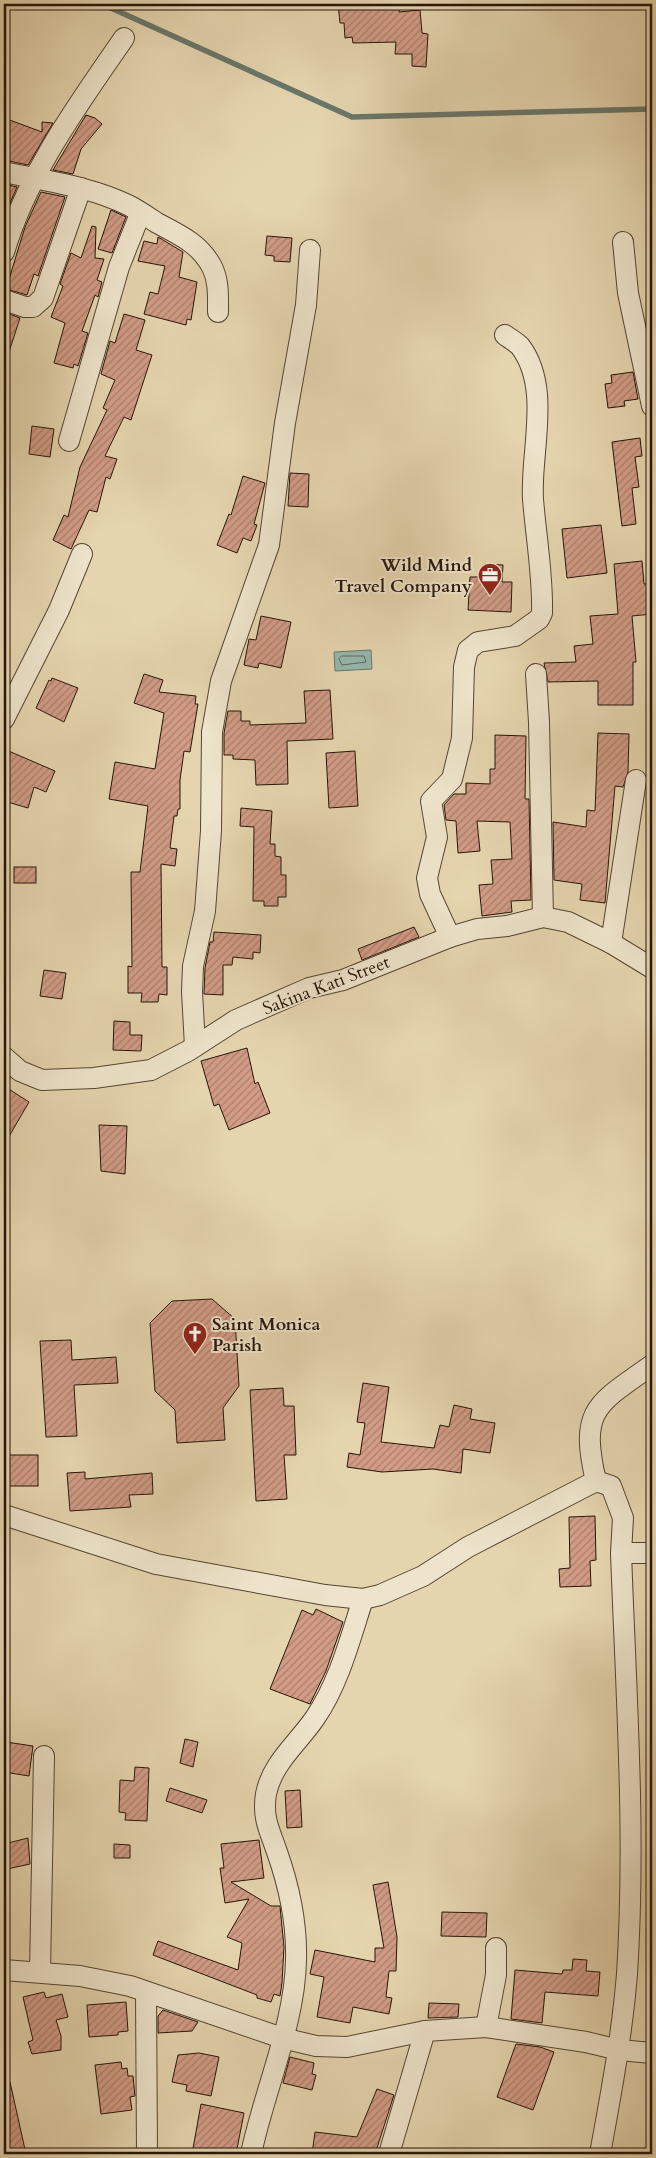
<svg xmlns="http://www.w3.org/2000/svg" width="656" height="2158" viewBox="0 0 656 2158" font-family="Cardo,serif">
	<defs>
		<pattern id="building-hatch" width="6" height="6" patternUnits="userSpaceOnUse" patternTransform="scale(1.25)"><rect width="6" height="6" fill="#d29c86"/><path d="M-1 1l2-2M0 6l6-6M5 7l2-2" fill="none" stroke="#aa7e6c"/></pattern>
	</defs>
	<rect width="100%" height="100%" fill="#e5d5af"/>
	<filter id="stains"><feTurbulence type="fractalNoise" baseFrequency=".004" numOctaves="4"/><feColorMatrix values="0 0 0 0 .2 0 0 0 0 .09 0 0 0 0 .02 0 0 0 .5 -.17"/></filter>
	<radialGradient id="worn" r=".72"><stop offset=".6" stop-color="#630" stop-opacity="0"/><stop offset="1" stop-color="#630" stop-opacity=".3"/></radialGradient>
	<path fill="#96b8ad" stroke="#69776b" d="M371,650L372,669L335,671L334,652Z"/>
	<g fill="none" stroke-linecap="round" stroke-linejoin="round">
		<path stroke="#5e665a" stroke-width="1" d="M342,656H364L366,662L342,665L339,659Z"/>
		<path stroke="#69776b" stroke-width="5.5" d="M94,4L111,8L352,117L652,109"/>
	</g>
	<g fill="url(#building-hatch)" stroke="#251508">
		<path d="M338,4H400L399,12L420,10L422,33L428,34L426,67L412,66V54H395L396,42L353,43L352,37L345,38L344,23H340Z"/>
		<path d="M86,115L95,118L102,124L81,149L73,174L53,170Z"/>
		<path d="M7,119L42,132V122L53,123L28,165L4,160V128Z"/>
		<path d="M4,184L17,187L4,217Z"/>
		<path d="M41,192L65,197L38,276L34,274L27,295L6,289L25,227Z"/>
		<path d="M111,210L126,217L112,253L98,249Z"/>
		<path d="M92,226L96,227L95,258L104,259L97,280L102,282L98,297L95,295L82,331L88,333L78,366L74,364L73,368L54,363L65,323L51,317L63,286L60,284L71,253L81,258Z"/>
		<path d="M267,236L292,238L290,262L274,261V256L265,255Z"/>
		<path d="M158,237L183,252L179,277L197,282L191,320L187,319L186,325L144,314L150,292L158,294L165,266L138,261L144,241L157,244Z"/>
		<path d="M4,312L20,318L7,358H4Z"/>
		<path d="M124,314L145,320L136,350L152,355L131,420L124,417L105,456L117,459L110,479L106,477L97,512L89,510L71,549L53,540L64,515L68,517L80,467L107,410L103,408L115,380L101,374L110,341L115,343Z"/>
		<path d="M633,372L638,399L624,401L625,406L608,408L605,384L612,383L611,375Z"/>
		<path d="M32,426L54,429L50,457L29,454Z"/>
		<path d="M640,438L642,456L635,457L639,487L632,488L636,524L622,526L612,442Z"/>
		<path d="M290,473L309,474L308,507L288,506Z"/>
		<path d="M243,476L265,483L254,524L257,525L251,541L243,538L237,553L217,545L229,514L231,515Z"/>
		<path d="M601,525L607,573L567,578L562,529Z"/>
		<path d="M642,561L644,584H652V614L632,616L636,662H633V705H598V681L548,682L544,663L576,662L574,646L593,644L590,616L618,614L614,564Z"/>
		<path d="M485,564L503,565L502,582H512L511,612L468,610L470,577H485Z"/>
		<path d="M261,616L291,622L281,668L259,663L258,668L244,665L249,639L256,640Z"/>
		<path d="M144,674L163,680L159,692L196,696L195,704H198L190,752L184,751L180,780V809H178L177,816H174L170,848L177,849L175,866L161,864L162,967H167V995L159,994L158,1002H141L142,993H128V966L132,967L131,872H140L148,806L109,799L115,762L155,769L164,713L134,703Z"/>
		<path d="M52,678L78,688L64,722L36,708L49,680L51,681Z"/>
		<path d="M330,690L333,739L287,741L288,784L256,785L255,760L233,759V755H224V733L228,711H241V721H250V725L306,723L304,691Z"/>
		<path d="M598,733L629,734L628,772L623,787L615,786L605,903L580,900L582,884L554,880L553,822L586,827L587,810L595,811Z"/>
		<path d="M495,735L526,736L525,799H529L531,900L511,901L512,912L482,916L479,885L493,884L491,860L512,859L510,822L477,821L480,851L458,853L456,821L446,820L444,805L454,794H466V783L490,784V769H495Z"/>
		<path d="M4,749L55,771L46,792L34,787L28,808L4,801Z"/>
		<path d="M355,751L358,806L329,808L326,753Z"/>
		<path d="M241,808L272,811L270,844H275V856L281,857V875H286V897H278V906H264V901H253L254,827L240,826Z"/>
		<rect x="14" y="867" width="22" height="16"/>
		<path d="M414,927L419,937L362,960L358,949Z"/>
		<path d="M214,932L261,935L260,953L253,952V959L233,957L232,965H223V995L204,994L205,968L210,942H213Z"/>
		<path d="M44,970L66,973L62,999L40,996Z"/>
		<path d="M114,1021L130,1022V1035H142L141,1051L113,1050Z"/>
		<path d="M247,1048L255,1084L258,1082L270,1113L229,1130L219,1104L214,1106L201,1061Z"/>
		<path d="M4,1086L29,1102L4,1145Z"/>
		<path d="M99,1125L127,1126L125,1174L101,1171Z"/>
		<path d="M212,1299L235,1319L239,1386L223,1408L225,1440L177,1443L175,1410L155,1391L150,1323L172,1301Z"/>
		<path d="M71,1340L72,1360L116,1357L118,1383L74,1385L77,1436L46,1437L40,1341Z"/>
		<path d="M363,1383L389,1387L381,1442L434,1448L440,1425L449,1427L454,1405L472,1409L470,1419L495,1423L490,1453L463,1449L461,1473L433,1469L382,1472L347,1467L349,1453L360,1455L365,1423L357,1422Z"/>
		<path d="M283,1388L284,1406H294L296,1455H284L287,1499L256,1501L250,1390Z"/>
		<rect x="4" y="1455" width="34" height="31"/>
		<path d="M85,1472V1479L152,1473L153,1494L129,1495L131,1507L70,1511L67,1473Z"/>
		<path d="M595,1516L596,1560L590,1561L591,1586L560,1587L559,1569L570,1568L569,1517Z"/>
		<path d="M316,1609L343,1622L326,1671L310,1704L270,1689L302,1610L313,1615Z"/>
		<path d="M185,1739L198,1742L193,1767L180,1763Z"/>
		<path d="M6,1742L33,1746L29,1776L4,1772Z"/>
		<path d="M135,1767L149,1768L147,1821L125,1820L126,1813L119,1812L120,1780L134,1781Z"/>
		<path d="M170,1788L207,1800L202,1813L166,1801Z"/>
		<path d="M300,1790L302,1827L287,1828L285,1791Z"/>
		<path d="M28,1838L30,1864L7,1869L4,1844Z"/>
		<path d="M259,1840L264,1878L231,1882L271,1906H280L284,1947L282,1983L280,1996L274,1994L271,2002L257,1998V1995L153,1955L158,1941L238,1970L242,1943L227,1937L249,1899L225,1903L220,1868H224L221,1844Z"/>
		<path d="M114,1844L130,1845V1858H114Z"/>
		<path d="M388,1882L397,1937L396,1971H389L386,1997L392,1998L389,2014L353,2007L350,2023L317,2017L324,1977L310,1974L315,1950L375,1962V1948H384L373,1885Z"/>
		<path d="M442,1912L487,1913L486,1937L441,1936Z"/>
		<path d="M573,1959L587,1960L586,1971L600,1972L598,1996L545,1992L542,2023L511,2019L515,1970L562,1974L563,1970H572Z"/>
		<path d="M44,1992L46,1998L62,1994L68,2017L56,2020L61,2036V2050L32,2054L28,2042L33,2040L23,1997Z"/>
		<path d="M126,2002L128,2031L118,2032V2035L89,2037L87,2005Z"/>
		<path d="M429,2003L459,2004L458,2017L428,2018Z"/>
		<path d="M163,2010L198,2022L192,2031L158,2033V2016Z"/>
		<path d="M516,2044L540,2047L554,2052L533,2110L497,2097Z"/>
		<path d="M199,2053L219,2057L211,2096L186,2091L187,2085L172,2082L178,2055Z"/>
		<path d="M290,2057L314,2063L312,2074L316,2075L312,2090L283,2083Z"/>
		<path d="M121,2062L122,2069L127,2068L128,2076H133L135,2096L130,2097L132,2110L101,2114L95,2065Z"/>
		<path d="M4,2082H10L26,2154H4Z"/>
		<path d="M377,2089L394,2095L375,2154H312L315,2132L357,2137Z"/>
		<path d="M201,2104L244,2113L236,2154H192Z"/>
	</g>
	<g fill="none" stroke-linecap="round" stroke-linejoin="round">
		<defs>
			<g id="minor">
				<path d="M4,172C45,181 89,186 128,205C138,210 148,217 157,223C180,235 200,244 212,267C219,281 218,296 218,312"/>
				<path d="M623,242L628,293L652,406"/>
				<path d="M4,252C28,173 77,106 124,38"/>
				<path d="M4,300L25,307H33L43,298L81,188"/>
				<path d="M69,441L119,267L140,214"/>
				<path d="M536,674L539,722L543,917"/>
				<path d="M4,719L59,610L82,554"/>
				<path d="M450,937L430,894L427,878L437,837L431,801L452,779L462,738L464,667L468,650L478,642L515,636L539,619L542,613C543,575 536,537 533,499C530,452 552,388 520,346C516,342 509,338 505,335"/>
				<path d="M611,943L636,780"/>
				<path d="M195,1046L192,992L193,966L205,911L211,831L212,732L221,681L269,545L285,423L306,305L310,250"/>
				<path d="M4,1057L20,1071L42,1080L94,1078L151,1070L188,1051L236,1020L309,988L343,980L450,937L477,929L507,926L543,917L568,922L611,943L652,968"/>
				<path d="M596,1481C579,1409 597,1404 652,1365"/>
				<path d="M4,1515L156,1564L325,1595L363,1599L380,1595L423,1576L468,1547L596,1481L611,1486L623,1518L621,1553C626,1693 636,1834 627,1974C622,2035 611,2094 600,2154"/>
				<path d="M621,1553H652"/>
				<path d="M4,1970L80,1976L130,1986L282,2038L316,2046L347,2047L425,2031L486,2027L586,2042L619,2050L652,2053"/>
				<path d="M40,1972L44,1756"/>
				<path d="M146,1992L147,2154"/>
				<path d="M486,2027L496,1975V1948"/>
				<path d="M251,2154C264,2091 295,2024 296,1960C297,1924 289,1886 277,1852C270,1831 262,1818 266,1794C272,1763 298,1743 315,1718C339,1683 350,1639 363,1599"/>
				<path d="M389,2154L425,2031"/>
			</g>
		</defs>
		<use href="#minor" stroke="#554532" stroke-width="22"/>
		<use href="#minor" stroke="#eee4cb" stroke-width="20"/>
	</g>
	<defs>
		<symbol id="office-pin" viewBox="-11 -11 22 30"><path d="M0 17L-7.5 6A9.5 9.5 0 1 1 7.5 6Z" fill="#8f2418" stroke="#eee4cb"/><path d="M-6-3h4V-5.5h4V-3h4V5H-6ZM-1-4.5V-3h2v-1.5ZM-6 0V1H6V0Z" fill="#fff"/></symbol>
		<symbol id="church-pin" viewBox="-11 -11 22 30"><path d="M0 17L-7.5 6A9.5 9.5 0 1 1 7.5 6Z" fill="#8f2418" stroke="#eee4cb"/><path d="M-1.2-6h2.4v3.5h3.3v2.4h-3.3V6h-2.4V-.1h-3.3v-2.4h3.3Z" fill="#fff"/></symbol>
	</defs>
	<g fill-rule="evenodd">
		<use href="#office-pin" x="476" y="561" width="28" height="38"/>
		<use href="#church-pin" x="181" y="1320" width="28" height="38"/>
	</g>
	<g text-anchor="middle" stroke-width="4" stroke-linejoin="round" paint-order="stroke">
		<g font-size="18" font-weight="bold" fill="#251508" stroke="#eee4cb" text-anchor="end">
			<text x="472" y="571">Wild Mind<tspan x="472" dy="21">Travel Company</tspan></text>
			<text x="212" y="1330" text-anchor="start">Saint Monica<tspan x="212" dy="21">Parish</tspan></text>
		</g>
		<g font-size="18" fill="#251508" stroke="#eee4cb">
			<text transform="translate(326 985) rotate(-21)" y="6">Sakina Kati Street</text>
		</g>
	</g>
	<rect width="656" height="2158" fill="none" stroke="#e5d5af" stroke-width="20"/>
	<rect x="5" y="5" width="646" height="2148" fill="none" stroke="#251508" stroke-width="2.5"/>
	<rect x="10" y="10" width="636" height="2138" fill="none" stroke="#251508"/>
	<rect width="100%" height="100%" filter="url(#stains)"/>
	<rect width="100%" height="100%" fill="url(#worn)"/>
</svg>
